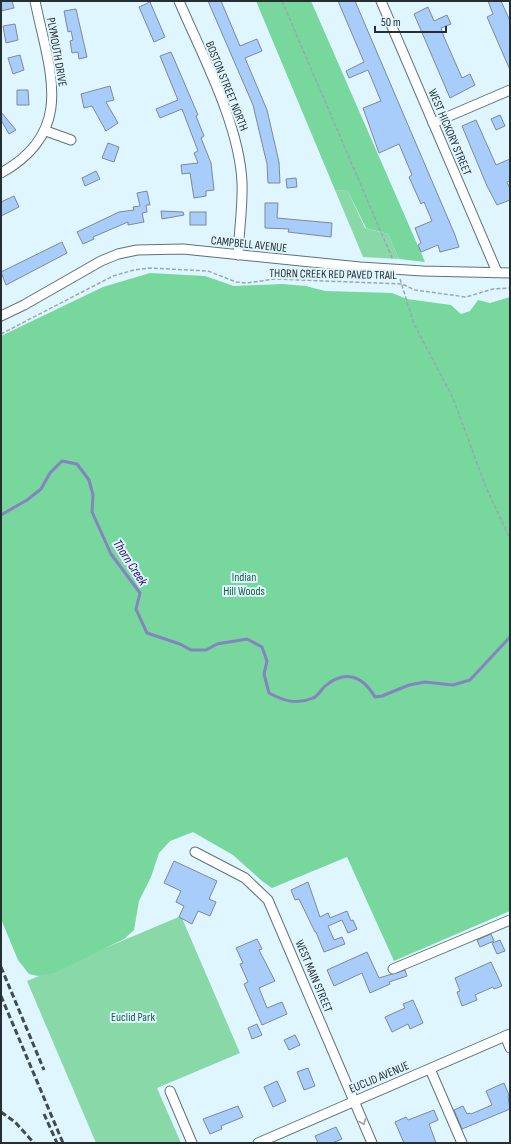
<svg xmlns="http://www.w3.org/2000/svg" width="511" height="1144" viewBox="0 0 511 1144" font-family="'Sofia Sans Condensed',sans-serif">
	<rect width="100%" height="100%" fill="#dff6fe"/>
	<g fill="#89d8a7">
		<path d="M335,190L348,191L365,228L388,234L399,259L363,257Z"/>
		<path d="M181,916L240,1053L157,1088L181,1143H96L27,981Z"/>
	</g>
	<g fill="#77d79d">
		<path d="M256,1H311L425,262L399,259L388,234L366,228L348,191L335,190Z"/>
		<path d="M150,273L205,276L234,286L282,284L306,286L325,291L392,293L407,299L451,305L461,314L470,311L478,300L490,303L510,297V911L394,961L347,857L272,888L262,881L233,855L193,832L170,841L159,853L151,877L139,901L134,930L124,939L54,973L38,976L29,974L18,960L1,919V336L103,287Z"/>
	</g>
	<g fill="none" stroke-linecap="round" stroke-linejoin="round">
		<path stroke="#8583c0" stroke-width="3" d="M1,515L27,500L41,489L50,473L62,461L77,464L89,480L93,495L92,512L111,554L140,593L136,609L147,633L180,644L191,650H206L217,644L247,639L262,647L267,661L264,674L269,693C284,701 297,705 313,698C318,696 321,690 324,687C344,669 362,675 375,697L382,696L409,685L425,682L453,685L470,680L510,637"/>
	</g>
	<g fill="#a9cdfa" stroke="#7d8998">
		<path d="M1,1H12L14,8L1,11Z"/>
		<path d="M208,1H221L240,46L257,39L262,51L245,58L267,110L279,162L280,183H268L267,164L253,105Z"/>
		<path d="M338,1H355L455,235L459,247L440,252L438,245L421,252L418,245L421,243L415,228L432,221L424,202L421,204L409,177L412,175L399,144L379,153L363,108L381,101L368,70L349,78L346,71L364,62Z"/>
		<path d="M488,1H501L510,21V70L487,17L493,14Z"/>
		<path d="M150,2L165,37L154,42L139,7Z"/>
		<path d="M428,7L434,21L447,15L451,24L441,28L444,37L462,78L470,74L475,85L450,98L414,14Z"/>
		<path d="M76,9L87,57L79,59L78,52L72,53L70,41L73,40L71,31L68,32L64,11Z"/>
		<path d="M15,24L18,40L6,43L3,26Z"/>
		<path d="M171,52L198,115L196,116L204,136L201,138L211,163L214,190L206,191V196L194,198L190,173L182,174L181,165L198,163L194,153L198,151L182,109L160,118L156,109L178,100L160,56Z"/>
		<path d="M20,55L24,70L13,74L8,58Z"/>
		<path d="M110,86L114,100L106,102L118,123L106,131L92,106L84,108L81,94Z"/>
		<path d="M17,90H28L29,105H17Z"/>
		<path d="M1,112L16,130L9,134L1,120Z"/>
		<path d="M500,115L505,126L496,130L491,119Z"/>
		<path d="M476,120L496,165L510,159V181L507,182L510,189V200L497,205L487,186L462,126Z"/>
		<path d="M108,143L119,147L114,162L102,158Z"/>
		<path d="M96,171L100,179L85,186L82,178Z"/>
		<path d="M296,178L297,187L287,188L286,179Z"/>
		<path d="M147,191L150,205H146L147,212L142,213L144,222L128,225V222L93,237L94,239L83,244L77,232L119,212L134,210L133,207L140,206L137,193Z"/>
		<path d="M14,196L19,207L1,216V202Z"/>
		<path d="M265,203H278L277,218L332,223L331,237L288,232L289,229L265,228Z"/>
		<path d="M161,211L183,212L184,215L162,219Z"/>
		<rect x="190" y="212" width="16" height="13"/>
		<path d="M62,242L67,253L6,285L1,272Z"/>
		<path d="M174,861L217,881L209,899L216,902L210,916L198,911L192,924L179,917L184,906L176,902L181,891L164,883Z"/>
		<path d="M308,882L320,917L328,913L330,918L347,911L351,921L353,920L357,929L348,933L342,920L328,926L334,940L342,937L345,944L324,952L316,932H315L299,899L295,900L291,890Z"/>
		<path d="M491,934L494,941L480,947L477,940Z"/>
		<path d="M257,939L262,949L259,950L275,981L259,988L267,1008L282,1002L287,1014L262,1025L244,984L248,982L240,964L243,963L236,948Z"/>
		<path d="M500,940L505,951L497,954L492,943Z"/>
		<path d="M367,952L379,978L405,970L407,976L389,982L390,984L370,993L362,973L334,986L327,970Z"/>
		<path d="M491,962L502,986L494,989L493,987L475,995L477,1000L462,1006L457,992L460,991L455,978Z"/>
		<path d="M413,1000L423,1023L410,1029L408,1024L392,1032L385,1017L405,1008L403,1004Z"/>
		<path d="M257,1024L262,1035L252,1039L248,1028Z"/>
		<path d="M295,1035L300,1045L289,1050L284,1040Z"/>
		<path d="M308,1068L315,1086L304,1090L297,1072Z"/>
		<path d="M277,1081L286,1101L273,1107L264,1087Z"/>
		<path d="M504,1083L509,1095L508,1096L510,1109L462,1129L454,1110L463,1106L467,1114L470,1113L471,1114L492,1105L486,1091Z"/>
		<path d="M238,1106L243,1117L221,1126L222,1129L210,1134L203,1119Z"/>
		<path d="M434,1110L438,1120L429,1124L436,1143H404L395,1122L406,1117L408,1120Z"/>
		<path d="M336,1127L342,1139L332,1143H318L315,1136Z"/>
	</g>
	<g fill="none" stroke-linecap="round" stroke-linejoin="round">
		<defs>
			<g id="minor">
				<path d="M179,1C202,55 239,123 242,182C243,206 239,231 238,255"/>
				<path d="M381,1L497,272"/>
				<path d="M433,123L510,90"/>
				<path d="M46,131L71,140"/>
				<path d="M1,173C77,131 49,70 35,1"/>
				<path d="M1,316L24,305L101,261L118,254L137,250L183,249L360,267L423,271L510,273"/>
				<path d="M195,852L245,878L268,900L372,1143"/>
				<path d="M393,969L510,920"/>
				<path d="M505,1036L510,1048"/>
				<path d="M430,1069L462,1143"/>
				<path d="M170,1091L192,1143"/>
				<path d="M258,1143L510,1034"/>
			</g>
		</defs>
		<use href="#minor" stroke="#5e7279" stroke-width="11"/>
		<g stroke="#97a9af" stroke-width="1.5" stroke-dasharray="4 2" stroke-linecap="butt">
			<path d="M282,1L393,260"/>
			<path d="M400,279L414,324L453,398L485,485L510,539"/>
			<path d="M1,334L113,276L134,270L149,268L208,271L236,282L247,283L275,279L402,284L415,290L466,297L493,289L510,288"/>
		</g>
		<use href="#minor" stroke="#fff" stroke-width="9"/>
		<g stroke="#414c50" stroke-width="3" stroke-dasharray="6 3" stroke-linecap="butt">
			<path d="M1,967L44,1070"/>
			<path d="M1,996L63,1143"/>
			<path d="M1,1112L15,1122L34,1143"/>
			<path d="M44,1114L57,1143"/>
		</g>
	</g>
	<defs><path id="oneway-chevron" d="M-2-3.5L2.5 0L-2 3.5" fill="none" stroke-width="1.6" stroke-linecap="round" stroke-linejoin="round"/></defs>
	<use stroke="#9da1a2" href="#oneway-chevron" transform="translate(363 1122) rotate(68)"/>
	<g text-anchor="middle" stroke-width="4" stroke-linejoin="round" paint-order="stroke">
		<g font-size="12" fill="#252e31" stroke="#dff6fe">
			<text transform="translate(57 52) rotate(80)" y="4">PLYMOUTH DRIVE</text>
			<text transform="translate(227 86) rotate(68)" y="4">BOSTON STREET NORTH</text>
			<text transform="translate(450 132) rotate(67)" y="4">WEST HICKORY STREET</text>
			<text transform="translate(249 244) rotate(6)" y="4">CAMPBELL AVENUE</text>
			<text transform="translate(333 274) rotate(1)" y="4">THORN CREEK RED PAVED TRAIL</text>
			<text transform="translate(314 976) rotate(67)" y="4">WEST MAIN STREET</text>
			<text transform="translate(379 1077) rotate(-23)" y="4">EUCLID AVENUE</text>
		</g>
		<g font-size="12" fill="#175e3a" stroke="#dff6fe">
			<text x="244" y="581">Indian<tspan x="244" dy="14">Hill Woods</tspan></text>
			<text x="133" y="1021">Euclid Park</text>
		</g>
		<g font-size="13" font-style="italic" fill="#2b066e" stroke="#dff6fe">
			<text transform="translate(131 562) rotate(57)" y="5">Thorn Creek</text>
		</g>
	</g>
	<rect width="511" height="1144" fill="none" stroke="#252e31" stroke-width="4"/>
	<path d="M375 26v6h71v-6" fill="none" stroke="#252e31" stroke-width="2"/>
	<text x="381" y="26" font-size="12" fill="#252e31" stroke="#dff6fe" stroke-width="3" paint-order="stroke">50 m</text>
</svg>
